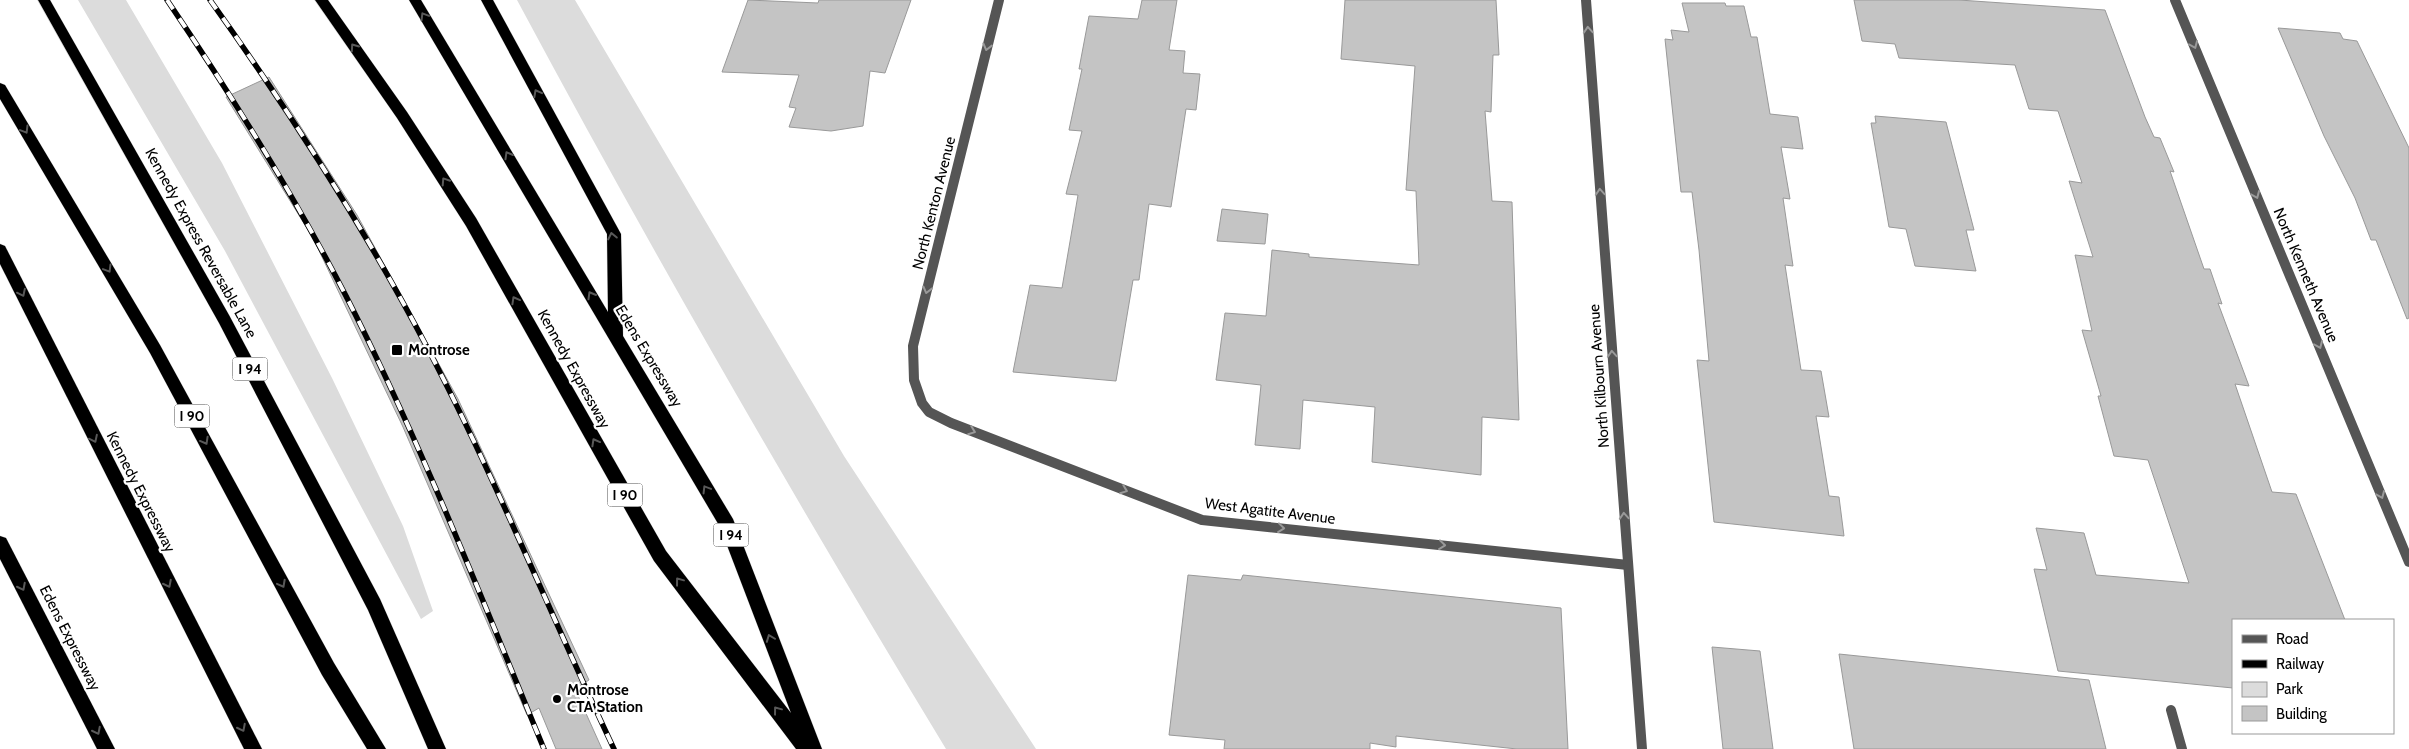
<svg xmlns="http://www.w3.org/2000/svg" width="2409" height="749" viewBox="0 0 2409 749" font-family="Cabin,sans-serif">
	<rect width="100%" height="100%" fill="#fff"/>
	<g fill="#dcdcdc">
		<path d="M78,0H126L222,163L332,378L403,526L433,611L421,619L225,251Z"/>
		<path d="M517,0H575L844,456L1036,749H946C797,503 653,254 517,0Z"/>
	</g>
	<g fill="#c4c4c4" stroke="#999">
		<path d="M748,0L818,3L819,0H911L885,73L870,71L863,126L831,131L789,127L796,108L789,107L799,75L722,72Z"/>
		<path d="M1142,0H1177L1169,50L1185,51L1183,73L1200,74L1196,110L1186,109L1171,207L1149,204L1139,280H1133L1116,381L1013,372L1030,285L1062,288L1078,195L1066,194L1082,131L1069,130L1082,69H1079L1089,16L1138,19Z"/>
		<path d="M1345,0H1496L1499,55H1493L1491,112L1485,111L1492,201L1512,202L1519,420L1482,417L1481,475L1372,462L1375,407L1303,400L1300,449L1255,445L1261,385L1216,380L1225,313L1266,316L1272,250L1309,254V257L1419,265L1416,191L1406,190L1415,66L1341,59Z"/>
		<path d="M1854,0H1959L2105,10L2145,117L2154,137L2160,138L2174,172L2170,171L2204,269H2210L2222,304L2218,303L2249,386L2235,384L2272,492L2296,494L2345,620H2233V688L2058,671L2034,569L2047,570L2036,528L2084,533L2096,575L2189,583L2148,460L2114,456L2098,396H2101L2082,330L2092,331L2075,255L2093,257L2069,181L2082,183L2058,111L2029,109L2015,65L1899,58L1895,44L1862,41Z"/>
		<path d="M1682,3H1725L1726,6H1744L1751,37H1757L1770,114L1798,117L1803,149L1781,147L1790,199L1783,198L1793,266L1785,265L1801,370L1821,371L1829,417L1816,416L1829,496L1839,497L1844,536L1714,522L1697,360L1709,361L1699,250L1692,192H1681L1665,39L1673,40L1671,30L1689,32Z"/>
		<path d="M2278,28L2340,33L2343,39L2357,41L2409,148V318L2407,319L2376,240H2371L2355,198L2324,136Z"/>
		<path d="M269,77L357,215L458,399L589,680L575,689L602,749H556L539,708L527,715L403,427L313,238L226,97Z"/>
		<path d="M1875,116L1946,122L1974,230H1966L1976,271L1915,266L1906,229L1889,227L1871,123H1876Z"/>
		<path d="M1222,209L1268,214L1265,244L1217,241Z"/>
		<path d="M1188,575L1241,580L1243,575L1561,608L1568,749H1517L1396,736V747L1370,743V749H1224L1225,740L1169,735Z"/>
		<path d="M1712,647L1760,651L1773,749H1723Z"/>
		<path d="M1839,654L2089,680L2106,749H1854Z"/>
	</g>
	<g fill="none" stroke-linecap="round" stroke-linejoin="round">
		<defs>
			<g id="highway">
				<path d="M38,0H50L229,315L380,599L446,749H428L368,610L219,323Z"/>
				<path d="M315,0H328L407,112L476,218L666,551L791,713L720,527L409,0H421L608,312L607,234L481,0H493L621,234L623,336L733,519L822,749H796L654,561L466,226L397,118Z"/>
				<path d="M0,83L5,85L160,345L334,663L386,749H367L322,675L150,353L0,99Z"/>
				<path d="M0,244L5,246L262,749H244L0,264Z"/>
				<path d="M0,536L6,538L115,749H97L0,559Z"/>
			</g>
		</defs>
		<use href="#highway" stroke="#dbdbdb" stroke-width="1"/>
		<path stroke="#555" stroke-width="10" d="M2171,710L2182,749"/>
		<g stroke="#555" stroke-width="10">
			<path d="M999,0L913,346L914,380L922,403L929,412L951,423L1202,520L1628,565"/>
			<path d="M1586,0L1642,749"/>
			<path d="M2175,0L2409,562"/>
		</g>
		<use href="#highway" fill="#000" fill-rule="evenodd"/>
		<defs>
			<g id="rail">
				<path d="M167,0C232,96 293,193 346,296C421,443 481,597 544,749"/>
				<path d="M210,0C290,112 364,227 428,349C496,479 551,616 614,749"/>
			</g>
		</defs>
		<use href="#rail" stroke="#000" stroke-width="5.5"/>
		<use href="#rail" stroke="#fff" stroke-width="4" stroke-dasharray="11" stroke-linecap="butt"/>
	</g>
	<defs><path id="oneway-chevron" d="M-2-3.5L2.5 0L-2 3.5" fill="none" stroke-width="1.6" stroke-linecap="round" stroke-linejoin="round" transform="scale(1.25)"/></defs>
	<g stroke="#595959">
		<use href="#oneway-chevron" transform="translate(424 16) rotate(-121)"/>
		<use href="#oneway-chevron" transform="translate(354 47) rotate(-125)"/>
		<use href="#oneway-chevron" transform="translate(537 93) rotate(-118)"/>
		<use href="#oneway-chevron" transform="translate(25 130) rotate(59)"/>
		<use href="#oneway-chevron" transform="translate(508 155) rotate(-120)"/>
		<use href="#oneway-chevron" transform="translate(445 181) rotate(-123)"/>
		<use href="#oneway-chevron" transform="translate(612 236) rotate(-102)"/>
		<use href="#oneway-chevron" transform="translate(108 269) rotate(59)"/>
		<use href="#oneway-chevron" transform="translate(22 293) rotate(64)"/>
		<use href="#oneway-chevron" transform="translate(591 295) rotate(-120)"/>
		<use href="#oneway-chevron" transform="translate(515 300) rotate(-119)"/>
		<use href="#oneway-chevron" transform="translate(94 439) rotate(64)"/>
		<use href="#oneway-chevron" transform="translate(205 441) rotate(61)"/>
		<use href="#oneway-chevron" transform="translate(595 442) rotate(-119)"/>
		<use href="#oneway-chevron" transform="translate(706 489) rotate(-121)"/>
		<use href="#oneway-chevron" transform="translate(679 581) rotate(-127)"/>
		<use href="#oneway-chevron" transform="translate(168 584) rotate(63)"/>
		<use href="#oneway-chevron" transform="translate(282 584) rotate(62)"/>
		<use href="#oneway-chevron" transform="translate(22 587) rotate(63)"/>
		<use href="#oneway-chevron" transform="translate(770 638) rotate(-111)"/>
		<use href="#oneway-chevron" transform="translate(777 710) rotate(-127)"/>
		<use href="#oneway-chevron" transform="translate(242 728) rotate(63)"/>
		<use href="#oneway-chevron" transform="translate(97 731) rotate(63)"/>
	</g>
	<g stroke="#999">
		<use href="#oneway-chevron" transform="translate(1588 30) rotate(-94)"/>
		<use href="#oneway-chevron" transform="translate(2194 45) rotate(67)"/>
		<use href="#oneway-chevron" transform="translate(987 47) rotate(104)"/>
		<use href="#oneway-chevron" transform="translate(1600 192) rotate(-94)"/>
		<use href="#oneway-chevron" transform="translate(2256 195) rotate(67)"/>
		<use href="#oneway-chevron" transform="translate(927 290) rotate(104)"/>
		<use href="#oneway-chevron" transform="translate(2319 345) rotate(67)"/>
		<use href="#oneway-chevron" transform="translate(1612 354) rotate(-94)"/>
		<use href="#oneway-chevron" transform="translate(972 431) rotate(21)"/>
		<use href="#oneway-chevron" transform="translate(1124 490) rotate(21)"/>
		<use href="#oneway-chevron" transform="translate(2381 495) rotate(67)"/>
		<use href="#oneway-chevron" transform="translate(1624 516) rotate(-94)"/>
		<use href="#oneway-chevron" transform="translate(1281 528) rotate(6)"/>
		<use href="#oneway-chevron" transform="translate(1442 545) rotate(6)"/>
	</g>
	<g fill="#000" stroke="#fff" stroke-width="2">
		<rect x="391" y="344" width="12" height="12" rx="2.5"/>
		<circle cx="557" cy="699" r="5"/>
	</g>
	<g text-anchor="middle" stroke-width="4.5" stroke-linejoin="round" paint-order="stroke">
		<g fill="#fff" stroke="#4c4c4c" stroke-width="1">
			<rect x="232.5" y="357.5" width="35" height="23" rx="4"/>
			<rect x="174.5" y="404.5" width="35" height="23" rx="4"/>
			<rect x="607.5" y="483.5" width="35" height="23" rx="4"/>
			<rect x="713.5" y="523.5" width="35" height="23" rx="4"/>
		</g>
		<g font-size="14" font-weight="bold" fill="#000">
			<text x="250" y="374">I 94</text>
			<text x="192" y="421">I 90</text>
			<text x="625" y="500">I 90</text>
			<text x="731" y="540">I 94</text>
		</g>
		<g font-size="15" fill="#000" stroke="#fff">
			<text transform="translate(934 203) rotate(-76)" y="5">North Kenton Avenue</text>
			<text transform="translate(201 243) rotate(61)" y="5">Kennedy Express Reversable Lane</text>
			<text transform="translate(2306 275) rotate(67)" y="5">North Kenneth Avenue</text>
			<text transform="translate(649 356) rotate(59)" y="5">Edens Expressway</text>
			<text transform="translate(574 369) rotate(61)" y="5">Kennedy Expressway</text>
			<text transform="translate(1599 376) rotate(-94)" y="5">North Kilbourn Avenue</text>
			<text transform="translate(141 492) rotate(63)" y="5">Kennedy Expressway</text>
			<text transform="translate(1270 511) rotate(7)" y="5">West Agatite Avenue</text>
			<text transform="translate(70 638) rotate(63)" y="5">Edens Expressway</text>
		</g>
		<g font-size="15" font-weight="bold" fill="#000" stroke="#fff" text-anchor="start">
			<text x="408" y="355">Montrose</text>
			<text x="567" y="695">Montrose<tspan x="567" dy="17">CTA Station</tspan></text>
		</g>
	</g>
	<rect x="2232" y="619" width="162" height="115" fill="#ffffff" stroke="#999999"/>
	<rect x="2242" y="635" width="25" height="8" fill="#555555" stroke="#999999"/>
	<text x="2276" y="644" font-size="15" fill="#000000">Road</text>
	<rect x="2242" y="660" width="25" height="8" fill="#000000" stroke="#999999"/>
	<text x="2276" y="669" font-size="15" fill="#000000">Railway</text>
	<rect x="2242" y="682" width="25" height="15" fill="#dcdcdc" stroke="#999999"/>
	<text x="2276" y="694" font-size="15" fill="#000000">Park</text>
	<rect x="2242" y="706" width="25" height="15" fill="#c4c4c4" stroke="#999999"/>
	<text x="2276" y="719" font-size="15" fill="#000000">Building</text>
</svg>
